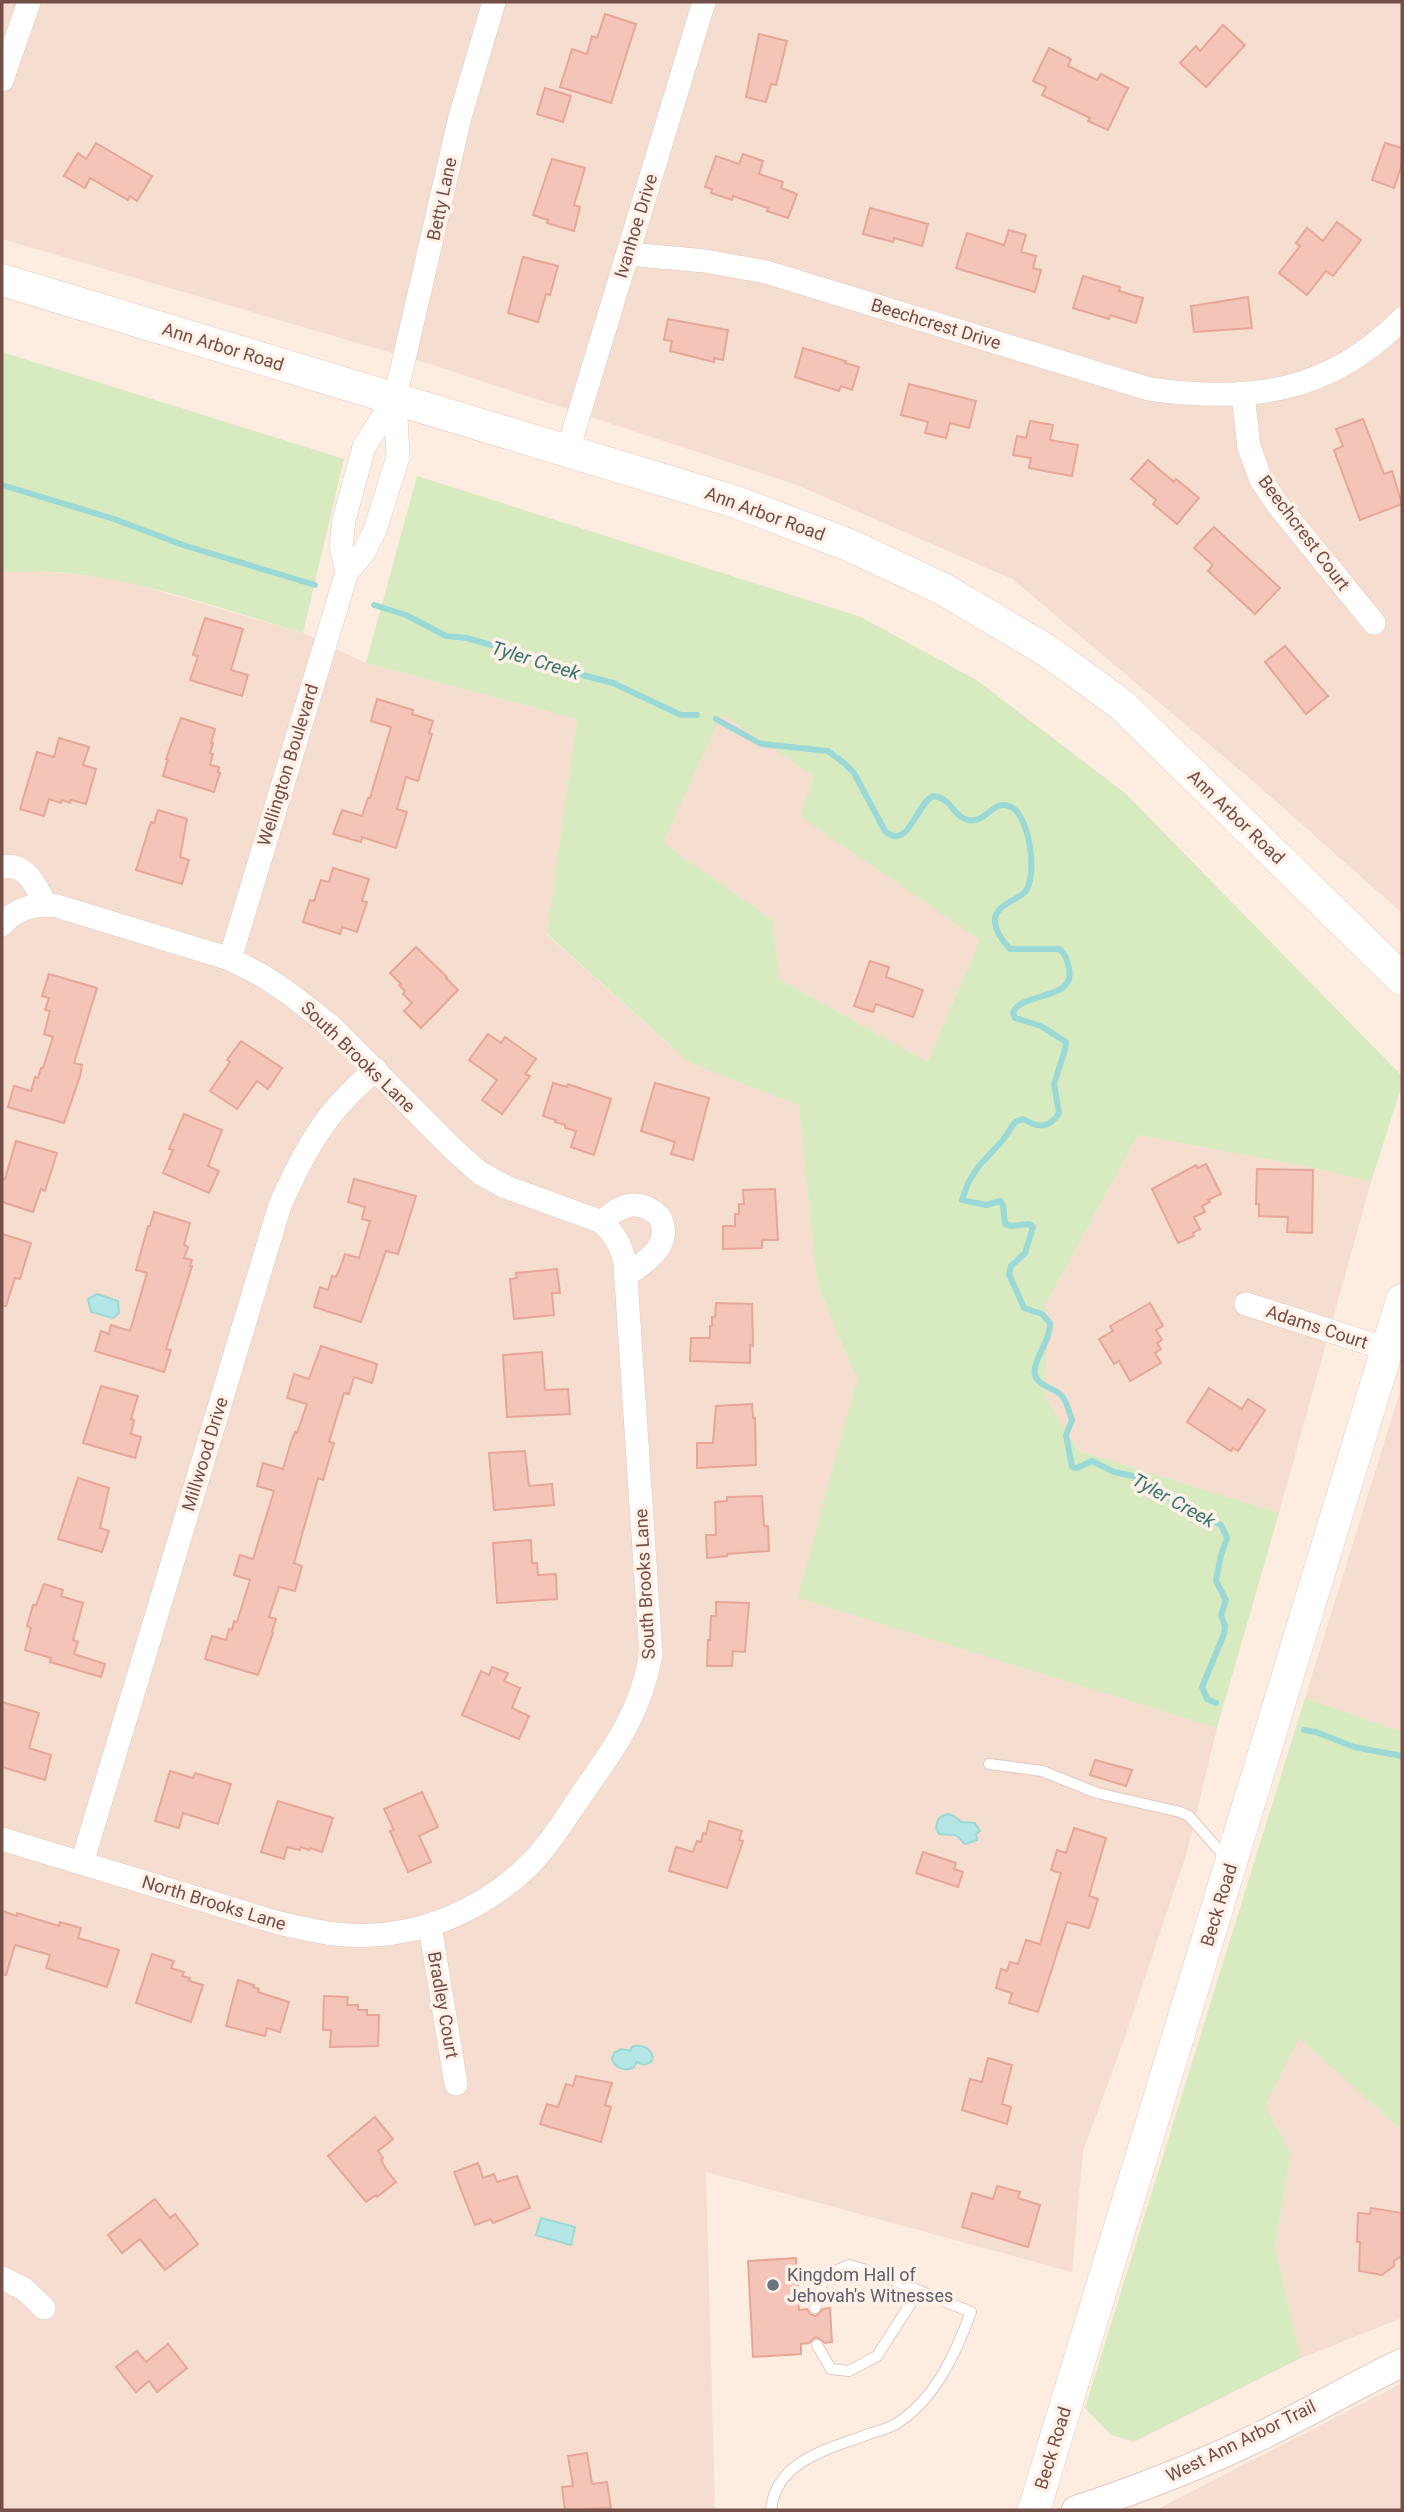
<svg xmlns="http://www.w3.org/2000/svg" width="1404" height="2512" viewBox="0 0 1404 2512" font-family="Roboto,sans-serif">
	<rect width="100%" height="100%" fill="#fdede0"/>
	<g fill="#f5ddcf">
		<path d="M2,2H1402V913L1255,783L1012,579L797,485L436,366L2,239Z"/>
		<path d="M29,570L118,579L303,633L366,663L577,719L547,935L690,1063L799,1104L817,1283L857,1379L799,1598L1217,1728L1187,1852L1125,2037L1083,2151L1072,2272L706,2172L715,2510H2V572Z"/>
		<path d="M722,713L814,776L801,816L981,940L928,1062L779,979L773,920L663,843Z"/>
		<path d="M1138,1135L1315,1168L1371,1182L1279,1513L1079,1451L1046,1398V1304Z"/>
		<path d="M1402,1385V1732L1305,1698Z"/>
		<path d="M1299,2037L1402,2130V2318L1301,2358L1275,2248L1291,2153L1265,2107Z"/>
		<path d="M1402,2383V2510H1156Z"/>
	</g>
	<g fill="#d8eabf" fill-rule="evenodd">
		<path d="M2,352L344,459L303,633C205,604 105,565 2,572Z"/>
		<path d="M417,476L861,617L978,681L1125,793L1402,1076V1085L1371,1182L1315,1168L1138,1135L1046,1304V1398L1079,1451L1279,1513L1217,1728L798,1598L857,1379L817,1283L799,1105L690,1063L547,934L577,719L366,663ZM722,714L814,776L800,816L980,940L928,1062L779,979L773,920L663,843Z"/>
		<path d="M1305,1698L1402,1732V2130L1299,2038L1265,2107L1291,2153L1275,2248L1301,2358L1134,2442L1111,2435L1085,2408Z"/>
	</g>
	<g fill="#b5e6e5" stroke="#9bd9d7" stroke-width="2">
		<path d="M97,1294L118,1301L119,1313L113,1318L91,1312L88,1299Z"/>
		<path d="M948,1814L954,1816L961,1822L975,1823L980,1831L976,1834L977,1840L965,1844L956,1835L939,1834L936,1828C937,1820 939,1816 948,1814Z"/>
		<path d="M633,2046C643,2045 650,2047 653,2057L651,2062L644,2065L637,2062L633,2068C624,2071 614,2068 612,2058L615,2052L622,2049L630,2051Z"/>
		<path d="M541,2218L575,2227L571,2245L536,2235Z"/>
	</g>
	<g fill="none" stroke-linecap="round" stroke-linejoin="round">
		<g stroke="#9bd9d7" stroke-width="6">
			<path d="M2,485L114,519L183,545L315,585"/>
			<path d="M374,605L406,615L446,636L467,638L515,652L549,666L613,683L681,715H697"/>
			<path d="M716,719L761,744L828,751L844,763L854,773L885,831C908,852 916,804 933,796C952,798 953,817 968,820C986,824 993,798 1011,807C1030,816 1038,877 1025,892C1017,901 994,905 995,921C995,931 1004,943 1010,949H1059C1066,954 1067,960 1069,968C1076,1001 1024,991 1013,1012L1015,1018L1041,1026L1066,1042L1065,1050L1054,1084L1059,1113C1049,1129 1038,1128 1023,1119L1015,1122L1003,1140L978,1167L968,1183L962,1200L986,1205L1000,1201L1003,1205L1005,1224L1012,1226L1029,1224L1033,1227L1025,1253L1011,1266L1009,1274L1024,1308L1042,1314L1050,1323C1051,1341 1032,1360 1035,1375C1037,1385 1054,1388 1061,1395C1067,1401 1069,1412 1072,1420L1066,1435L1072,1467L1077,1468L1092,1461L1114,1472L1142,1478L1153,1484L1170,1499L1221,1525L1227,1538L1221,1555L1216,1581L1226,1600L1221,1615L1225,1626L1224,1634L1202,1687L1207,1699L1216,1703"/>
			<path d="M1304,1730L1316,1732L1354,1747L1402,1756"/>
		</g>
	</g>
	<g fill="#f3c4b7" stroke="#e6a797" stroke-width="2">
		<path d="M605,14L636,24L611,103L560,87L572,49L587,54L592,36L597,38Z"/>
		<path d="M1223,25L1245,45L1206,87L1180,63L1196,46L1200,51Z"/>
		<path d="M759,34L787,41L776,85L771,84L766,102L746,97Z"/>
		<path d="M1049,48L1071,59L1068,66L1097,80L1101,74L1128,88L1108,130L1088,121L1090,118L1042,95L1046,87L1033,81Z"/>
		<path d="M545,88L571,96L563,122L537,114Z"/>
		<path d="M96,143L152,176L137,201L130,196L128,200L90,178L85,188L64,176L78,153L86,159Z"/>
		<path d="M1385,143L1402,148V164L1394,188L1372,180Z"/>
		<path d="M743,154L763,161L759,174L783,182L781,188L797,194L788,218L767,211L768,208L733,196L732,200L711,193L712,189L705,187L716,156L739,164Z"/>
		<path d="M552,159L585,168L574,205L580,207L574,231L547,223L548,220L533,215Z"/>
		<path d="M870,208L928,224L922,246L894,238L893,242L863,234Z"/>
		<path d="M1337,222L1361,240L1333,276L1326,271L1307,295L1279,273L1300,246L1296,243L1307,228L1323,241Z"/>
		<path d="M1009,230L1026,235L1021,252L1036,256L1033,268L1041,270L1035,292L956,268L967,233L1004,245Z"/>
		<path d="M523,257L558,266L550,295L546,294L538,322L508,313Z"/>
		<path d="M1083,276L1120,287L1119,291L1143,298L1136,323L1110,315L1109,319L1073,308Z"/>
		<path d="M1248,297L1252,328L1194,332L1191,306Z"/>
		<path d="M668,319L728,330L723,360L714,358V362L670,351L672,341L664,340Z"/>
		<path d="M803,348L846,361L845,363L859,367L852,390L841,386L839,391L795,377Z"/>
		<path d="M909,384L976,401L969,428L950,423L946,438L925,433L928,422L901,415Z"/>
		<path d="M1363,419L1384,474L1392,471L1402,504L1360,520L1334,450L1343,446L1336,429Z"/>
		<path d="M1030,421L1053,425L1050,440L1078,445L1072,476L1029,468L1031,458L1013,455L1017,436L1026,438Z"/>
		<path d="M1148,460L1174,482L1176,479L1199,498L1177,524L1153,504L1156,500L1131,479Z"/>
		<path d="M1214,527L1280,588L1255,614L1208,571L1213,565L1194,548Z"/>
		<path d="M205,618L243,629L231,670L248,675L242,696L190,680L198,656L193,655Z"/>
		<path d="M1285,646L1328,696L1306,714L1265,662Z"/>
		<path d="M377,699L413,710L412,714L433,721L429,733L432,734L418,781L406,777L397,809L407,812L396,848L362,837L361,842L333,834L342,810L362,816L368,798H370L391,727L371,721Z"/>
		<path d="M181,718L215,729L211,743H213L210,753L213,754L210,765L219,767L218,772L220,773L214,792L163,776L168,759H166Z"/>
		<path d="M59,738L89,747L83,765L96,769L86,804L71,800L70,803L62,800L61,803L49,799L44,816L20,809L37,752L54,757Z"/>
		<path d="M158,810L187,819L180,857L189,860L182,884L136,870L151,822L154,823Z"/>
		<path d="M333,868L369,879L362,901L367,902L357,932L342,927L340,934L303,922L310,900L314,901L321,880L329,882Z"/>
		<path d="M416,947L447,977L446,978L458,990L421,1028L404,1011L412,1003L403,994L405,991L399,985L401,984L390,973Z"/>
		<path d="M870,961L889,967L886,977L923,990L913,1017L876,1004L873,1012L854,1006Z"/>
		<path d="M49,974L97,988L74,1063L82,1065L80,1076L64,1123L8,1107L14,1086L31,1091L35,1077L38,1078L41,1068H43L53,1037L44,1034L50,1011L45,1010L49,998L42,996Z"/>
		<path d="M488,1034L501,1043L505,1037L536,1059L525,1074L530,1076L502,1114L482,1100L497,1080L469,1060Z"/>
		<path d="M241,1041L282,1068L268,1089L257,1081L237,1109L210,1091L230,1062L227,1060Z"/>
		<path d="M553,1083L567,1087L568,1084L611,1099L594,1155L571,1147L576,1131L565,1128V1125L555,1122L556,1120L543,1116Z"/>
		<path d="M655,1083L709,1098L693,1160L671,1154L675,1142L641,1131Z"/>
		<path d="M184,1114L222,1130L208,1166L219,1171L209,1193L163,1173L173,1150L169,1149Z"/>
		<path d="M16,1141L57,1153L45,1191L41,1189L33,1212L2,1202V1178L5,1179Z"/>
		<path d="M1206,1164L1221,1194L1208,1200L1210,1202L1202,1206L1205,1212L1194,1217L1200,1229L1193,1233L1194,1236L1178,1243L1152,1189L1196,1165L1198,1168Z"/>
		<path d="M1257,1169L1313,1170L1312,1233L1287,1232L1288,1217L1259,1216V1204H1256Z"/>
		<path d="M354,1179L416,1196L398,1254L386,1251L361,1322L314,1307L320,1287L328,1290L332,1276L336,1277L340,1268L345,1254L359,1258L370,1221L362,1219L365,1207L348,1202Z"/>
		<path d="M775,1189L778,1240H762V1248L723,1249V1226H735V1214H739V1204H744L743,1190Z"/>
		<path d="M154,1212L190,1223L184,1245L188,1247L184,1258L192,1260L190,1266H192L166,1349L171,1350L164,1372L95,1351L101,1331L109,1334L111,1325L130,1331L147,1273L136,1270L148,1226H150Z"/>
		<path d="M2,1234L31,1243L20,1279L15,1278L6,1306H2Z"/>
		<path d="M557,1269L560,1293H552L554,1315L514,1319L510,1279L517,1278L516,1273Z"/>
		<path d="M716,1303L752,1304L753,1346L750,1345V1363L690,1361L691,1338H710V1326H712V1317H715Z"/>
		<path d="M1150,1303L1163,1326L1156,1330L1162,1340L1157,1343L1161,1349L1155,1353L1161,1363L1130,1381L1119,1361L1114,1364L1099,1339L1113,1331L1110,1326Z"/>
		<path d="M321,1346L377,1364L372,1383L354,1377L349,1394L344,1393L329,1442L334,1443L323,1480L318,1478L294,1563L302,1566L295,1591L279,1587L269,1617L276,1619L272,1632L273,1633L258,1675L205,1659L212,1636L226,1640L229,1629L232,1630L234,1621L237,1622L250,1580L234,1575L240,1555L253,1559L274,1491L257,1486L263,1463L283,1469L291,1442L295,1432L297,1433L307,1404L287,1398L294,1374L309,1379Z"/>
		<path d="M542,1352L545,1390L568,1389L570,1414L507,1417L503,1355Z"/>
		<path d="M101,1386L138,1396L131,1419L134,1420L131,1434L141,1437L135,1458L83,1443Z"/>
		<path d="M1209,1388L1242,1409L1248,1399L1265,1410L1238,1451L1233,1448L1231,1451L1187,1422Z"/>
		<path d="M752,1404L753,1418H755L756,1465L697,1468V1443H713L716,1406Z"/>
		<path d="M525,1451L529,1486L552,1484L554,1505L494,1510L489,1453Z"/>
		<path d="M78,1478L109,1488L100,1528L109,1531L102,1552L58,1539Z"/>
		<path d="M762,1496L764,1526H768L769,1551L727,1554V1556L707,1558L706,1535H716L715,1502L727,1501V1497Z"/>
		<path d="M531,1540L532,1563H537L538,1575L556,1574L557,1599L497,1603L493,1543Z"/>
		<path d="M44,1584L63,1590L61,1596L83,1603L73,1640L78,1642L74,1654L105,1664L101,1677L50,1662L51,1658L25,1650L31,1628L27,1626L33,1605H36Z"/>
		<path d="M716,1602L749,1603L745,1652L733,1651L732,1666H707L708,1640H710L711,1616H716Z"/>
		<path d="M492,1667L508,1673L504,1681L520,1688L512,1708L529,1716L519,1739L462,1715L481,1671L489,1675Z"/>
		<path d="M2,1702L39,1713L29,1748L51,1755L45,1780L2,1767Z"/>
		<path d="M1095,1760L1132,1770L1126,1786L1090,1775Z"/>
		<path d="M170,1771L193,1778L195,1773L231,1784L218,1824L183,1813L179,1828L155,1821Z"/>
		<path d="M422,1792L438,1827L419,1836L431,1862L408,1872L390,1831L394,1830L384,1809Z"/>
		<path d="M278,1801L333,1818L322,1852L310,1848L309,1850L301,1847L300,1850L287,1847L284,1859L261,1852Z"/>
		<path d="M709,1821L742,1831L739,1840L743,1841L727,1888L669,1871L676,1847L693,1852L697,1841L701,1842L703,1833L706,1834Z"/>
		<path d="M1074,1828L1106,1838L1089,1896L1098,1899L1089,1928L1067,1922L1038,2012L1009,2003L1012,1993L996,1988L1001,1969L1007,1971L1010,1962L1018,1964L1026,1940L1040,1944L1061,1873L1051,1870L1057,1850L1066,1853Z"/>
		<path d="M923,1852L956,1863L954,1869L963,1872L958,1887L916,1873Z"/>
		<path d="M2,1911L17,1916V1913L59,1926L60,1922L81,1928L78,1938L119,1950L107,1987L46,1968L50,1955L15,1945L6,1975L2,1974Z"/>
		<path d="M152,1954L174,1961L171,1968L184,1972L182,1976L190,1978L189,1981L203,1985L191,2022L136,2003Z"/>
		<path d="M238,1980L254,1985L253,1987L259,1989L258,1992L289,2002L280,2032L267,2028L265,2036L226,2026Z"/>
		<path d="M324,1996L348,1997L347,2005H358V2010H367V2015H379L378,2046L330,2047L331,2030H323Z"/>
		<path d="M988,2058L1012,2065L1002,2104L1011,2107L1007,2124L962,2110L970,2079L982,2082Z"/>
		<path d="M576,2076L612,2083L605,2105L611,2107L601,2142L540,2124L547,2104L558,2107L566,2084L573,2086Z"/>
		<path d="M375,2117L393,2139L378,2151L383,2158L381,2160L386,2169L396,2182L377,2197L376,2195L366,2202L328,2156Z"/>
		<path d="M478,2163L483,2178L494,2174L497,2182L517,2176L530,2208L493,2223L491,2219L475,2225L454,2172Z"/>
		<path d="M997,2186L1020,2192L1018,2198L1040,2205L1028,2247L962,2227L972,2193L993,2199Z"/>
		<path d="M155,2199L170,2218L175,2214L198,2244L165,2270L140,2239L122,2253L108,2235Z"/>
		<path d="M1371,2208L1402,2213V2256L1394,2261V2266L1382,2275L1359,2271L1360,2242H1357L1358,2213L1370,2214Z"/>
		<path d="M796,2258L799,2310L807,2309L810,2314L816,2316L823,2309L830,2308L832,2342L825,2343L816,2337L809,2343L801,2344V2354L753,2357L748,2261Z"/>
		<path d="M168,2344L187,2368L157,2392L149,2381L136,2392L116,2367L137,2351L146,2362Z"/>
		<path d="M587,2453L592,2484L607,2482L611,2508L565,2510L562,2487L573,2486L568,2456Z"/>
	</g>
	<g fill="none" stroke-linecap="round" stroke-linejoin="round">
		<defs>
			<g id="service">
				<path d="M989,1764L1042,1771L1097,1793L1180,1812L1189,1816L1227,1859"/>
				<path d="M817,2345L831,2369L849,2371L877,2356L918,2292"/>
				<path d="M771,2510C776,2460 829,2449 869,2434C877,2431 887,2429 894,2425C934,2402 956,2353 971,2312L876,2273L849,2265L824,2276L815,2308"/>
			</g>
			<g id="minor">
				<path d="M2,80L29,2"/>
				<path d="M628,254L705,261L766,272L1149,389C1248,403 1328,394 1402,319"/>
				<path d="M1243,395L1249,447L1261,480L1278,505L1374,623"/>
				<path d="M568,450L704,2"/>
				<path d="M347,572L341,545L344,520L364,447L395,398"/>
				<path d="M2,867C26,862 36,886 45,904"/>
				<path d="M2,925C16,908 35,903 57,906L230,959L263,976L290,994L333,1028L453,1149L480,1173L506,1187L602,1222C614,1234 622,1246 625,1264L651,1654C641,1710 617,1745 584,1791C568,1814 553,1840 534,1860C485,1911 417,1939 347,1935C324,1934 301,1928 279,1923L2,1839"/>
				<path d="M230,959L347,572L364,552L375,530L398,457L395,398L460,117L494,2"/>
				<path d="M602,1222C621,1204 639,1197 660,1217C673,1246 646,1262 625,1276"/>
				<path d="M1246,1304L1387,1349"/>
				<path d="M82,1863L280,1205C296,1170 313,1134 339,1105C350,1092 363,1081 375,1069"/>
				<path d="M430,1926L456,2084"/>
				<path d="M2,2278L24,2289L44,2308"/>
			</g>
			<path id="tertiary" d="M1076,2510C1136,2490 1194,2468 1250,2441C1302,2417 1351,2387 1402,2363"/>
			<g id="secondary">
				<path d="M2,280L736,502L849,545L943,589L1046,650L1088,680L1123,706L1402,979"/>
				<path d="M1034,2510L1402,1300"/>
			</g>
		</defs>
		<use href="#service" stroke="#e3c9bf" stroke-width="12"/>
		<use href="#minor" stroke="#e3c9bf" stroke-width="24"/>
		<use href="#tertiary" stroke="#e3c9bf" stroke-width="30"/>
		<use href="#secondary" stroke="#e8c9bc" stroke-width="33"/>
		<use href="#service" stroke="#fff" stroke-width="10"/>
		<use href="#minor" stroke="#fff" stroke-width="23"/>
		<use href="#tertiary" stroke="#fff" stroke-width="28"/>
		<use href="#secondary" stroke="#fff" stroke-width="32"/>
	</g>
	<circle fill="#6b7280" stroke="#fff1e7" stroke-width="2.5" cx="773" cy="2285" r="7"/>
	<g text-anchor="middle" stroke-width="7" stroke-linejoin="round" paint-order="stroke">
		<g font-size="18" fill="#744f47" stroke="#fff1e7">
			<text transform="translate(442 199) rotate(-78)" y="6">Betty Lane</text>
			<text transform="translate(636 226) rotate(-73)" y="6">Ivanhoe Drive</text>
			<text transform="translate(936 324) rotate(17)" y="6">Beechcrest Drive</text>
			<text transform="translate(223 347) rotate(17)" y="6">Ann Arbor Road</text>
			<text transform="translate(765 514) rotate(20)" y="6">Ann Arbor Road</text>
			<text transform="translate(1304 533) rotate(53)" y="6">Beechcrest Court</text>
			<text transform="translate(288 765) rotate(-73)" y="6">Wellington Boulevard</text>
			<text transform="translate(1236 817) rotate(44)" y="6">Ann Arbor Road</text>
			<text transform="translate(358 1057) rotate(44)" y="6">South Brooks Lane</text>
			<text transform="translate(1317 1327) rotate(18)" y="6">Adams Court</text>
			<text transform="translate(205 1454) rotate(-73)" y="6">Millwood Drive</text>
			<text transform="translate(645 1584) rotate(-93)" y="6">South Brooks Lane</text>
			<text transform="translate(214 1903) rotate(17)" y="6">North Brooks Lane</text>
			<text transform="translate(1219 1905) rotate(-73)" y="6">Beck Road</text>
			<text transform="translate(443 2005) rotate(80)" y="6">Bradley Court</text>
			<text transform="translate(1241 2441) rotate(-26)" y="6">West Ann Arbor Trail</text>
			<text transform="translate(1053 2448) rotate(-73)" y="6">Beck Road</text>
		</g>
		<g font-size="18" fill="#5b616d" stroke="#fff1e7" text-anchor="start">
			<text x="787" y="2281">Kingdom Hall of<tspan x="787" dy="21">Jehovah's Witnesses</tspan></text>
		</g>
		<g font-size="19" font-style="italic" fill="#387473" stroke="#fff1e7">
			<text transform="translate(536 660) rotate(17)" y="7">Tyler Creek</text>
			<text transform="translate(1174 1500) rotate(29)" y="7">Tyler Creek</text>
		</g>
	</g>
	<rect width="1404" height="2512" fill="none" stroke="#744f47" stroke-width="7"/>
</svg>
